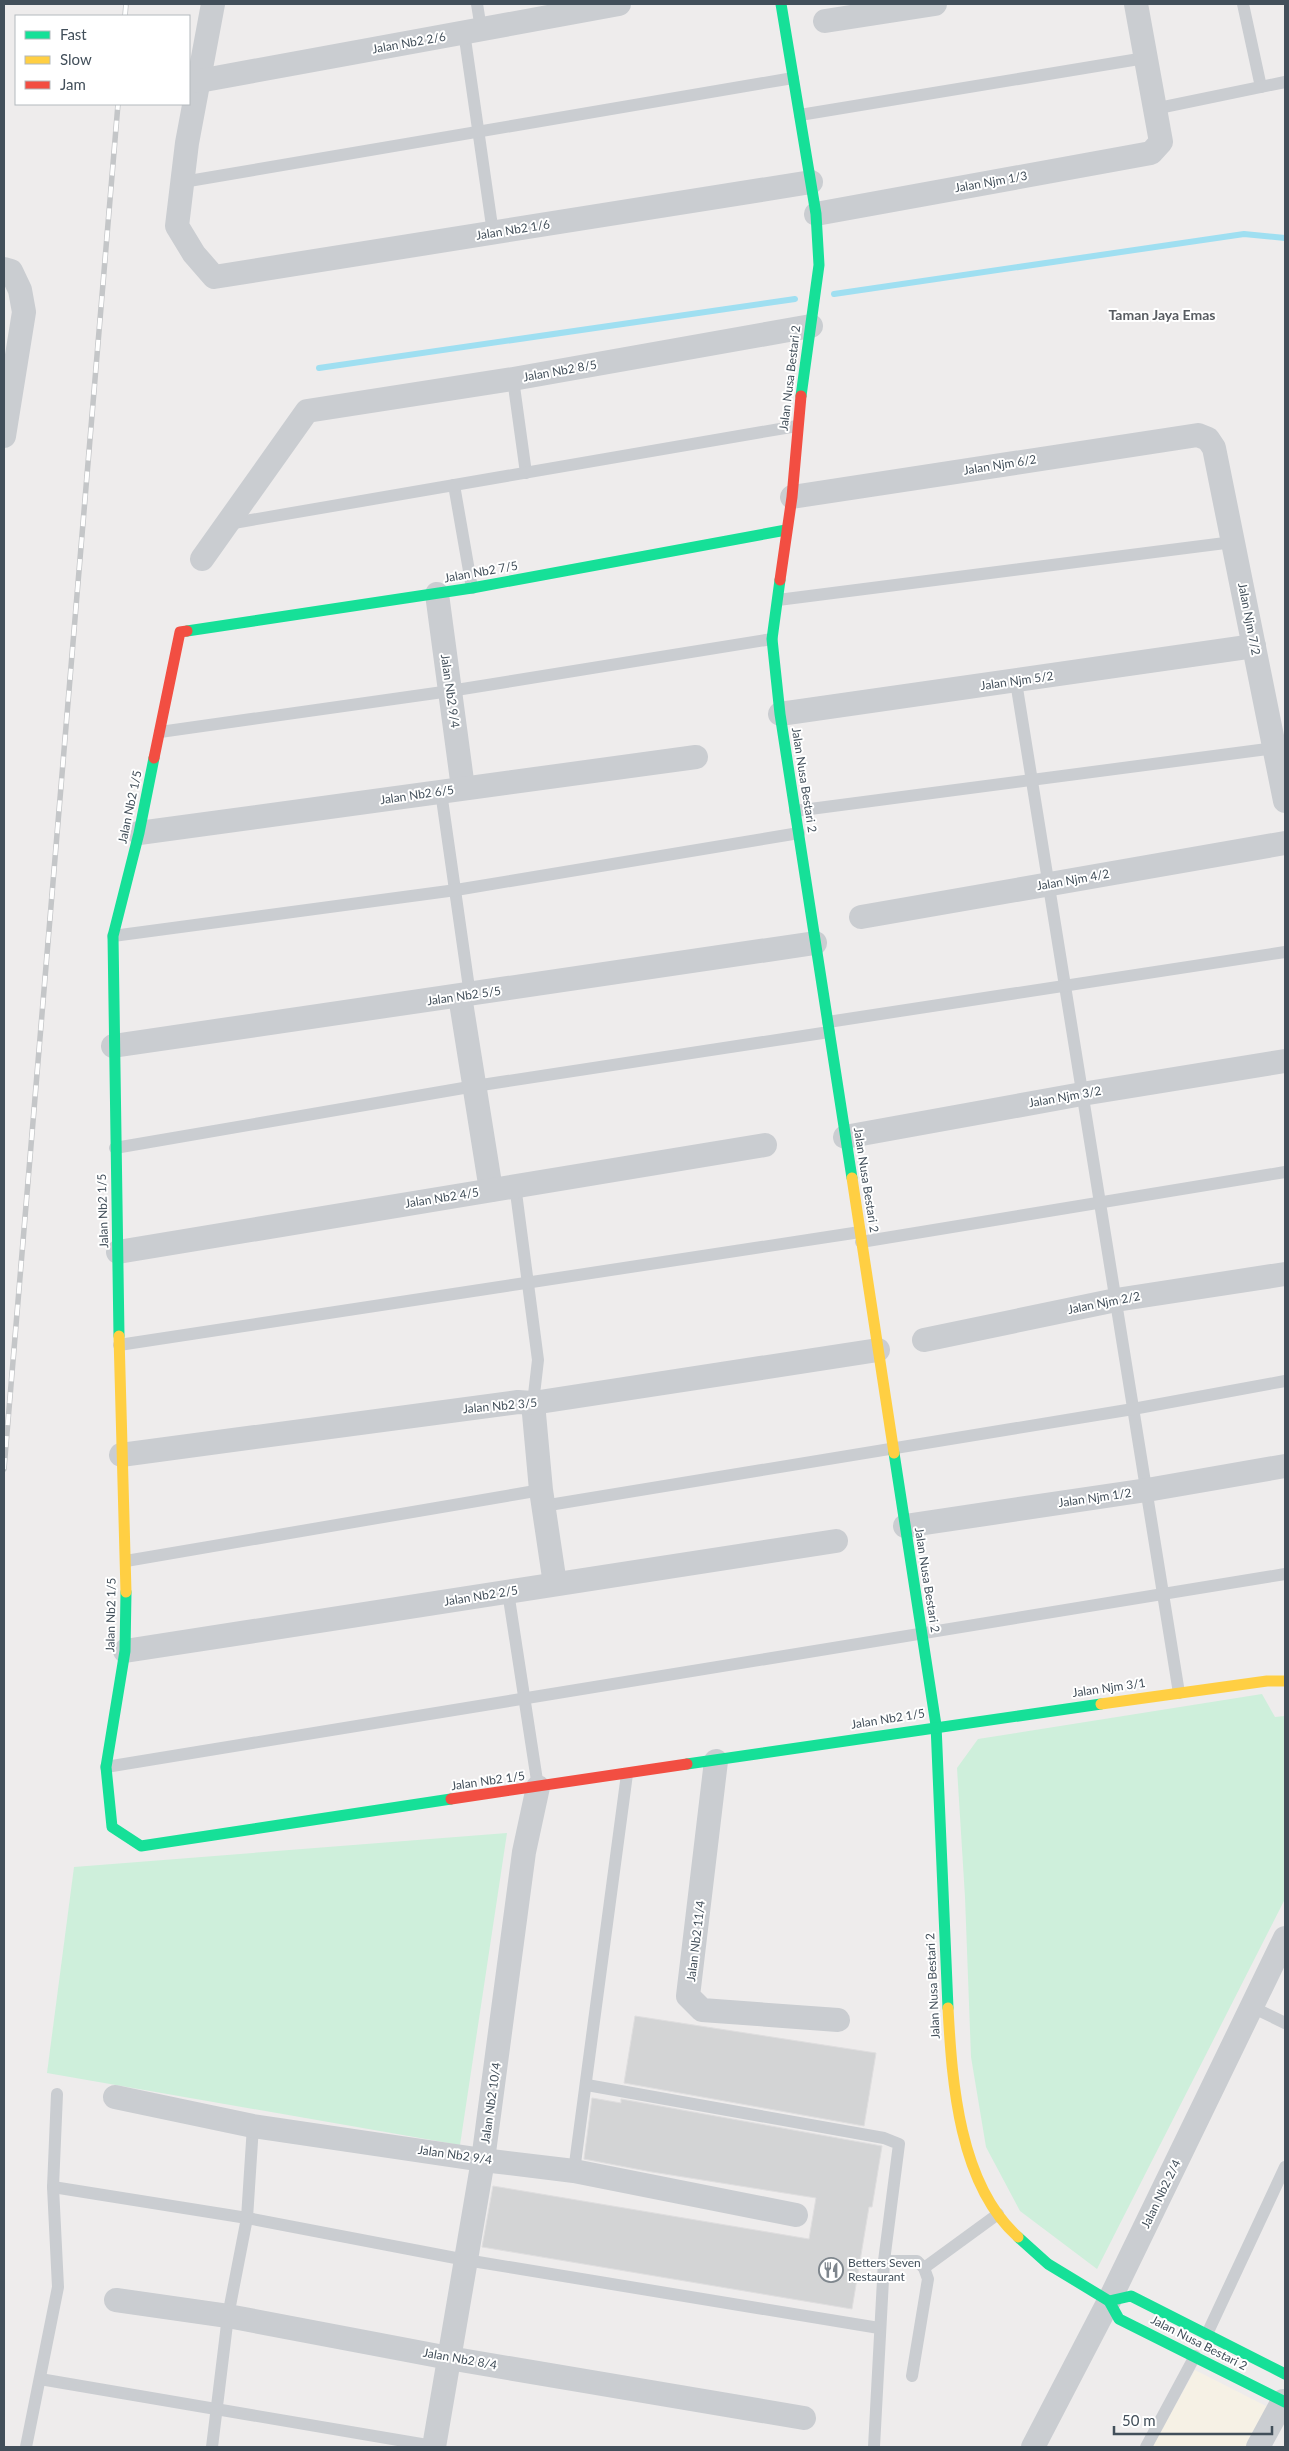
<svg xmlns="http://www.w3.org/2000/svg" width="1289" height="2451" viewBox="0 0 1289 2451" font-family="Lato,sans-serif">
	<rect width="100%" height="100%" fill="#eeecec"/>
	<path fill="#f6f1e5" d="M1195,2370L1272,2409L1250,2447H1152Z"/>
	<g fill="#ceefdb">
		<path d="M1262,1694L1275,1717L1285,1716V1899L1097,2269L1020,2211L986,2147L971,2057L965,1897L957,1768L978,1739Z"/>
		<path d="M507,1833L460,2145L47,2073L74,1867Z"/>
	</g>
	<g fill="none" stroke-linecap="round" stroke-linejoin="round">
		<g stroke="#9fdff1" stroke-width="6">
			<path d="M834,294L1244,234L1285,238"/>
			<path d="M319,368L795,299"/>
		</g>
	</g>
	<g fill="#d3d4d5" stroke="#dfdedf">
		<path d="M635,2016L876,2053L864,2126L624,2083Z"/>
		<path d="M592,2098L621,2103V2099L882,2146L872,2207H869L852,2309L482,2247L493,2186L809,2239L816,2198L652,2172L584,2159Z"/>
	</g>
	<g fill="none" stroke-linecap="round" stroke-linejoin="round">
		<g stroke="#cacdd1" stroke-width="12">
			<path d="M477,4L481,29"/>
			<path d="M1243,4L1261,87"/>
			<path d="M464,32L493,233"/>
			<path d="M1154,109L1285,82"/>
			<path d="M800,115L1145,58"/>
			<path d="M183,182L793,78"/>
			<path d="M513,379L526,473"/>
			<path d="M454,485L472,588"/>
			<path d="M228,524L797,426"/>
			<path d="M778,600L1233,542"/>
			<path d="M1016,682L1179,1693"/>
			<path d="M160,732L450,691L772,639"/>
			<path d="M441,792L470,995"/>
			<path d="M795,811L1275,748"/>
			<path d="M113,936L456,890L799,833"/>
			<path d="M828,1022L1285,952"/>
			<path d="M115,1148L475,1086L829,1032"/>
			<path d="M515,1185L538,1360L533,1403"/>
			<path d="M861,1242L1285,1172"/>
			<path d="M119,1345L860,1232"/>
			<path d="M543,1506L1133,1409L1285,1381"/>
			<path d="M126,1561L541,1490"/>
			<path d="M508,1592L538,1787"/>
			<path d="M106,1767L1285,1574"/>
			<path d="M1252,2007L1285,2023"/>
			<path d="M587,2085L884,2138L899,2144L884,2261L874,2447"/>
			<path d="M574,2171L627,1774"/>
			<path d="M53,2187L247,2218L466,2260L879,2328"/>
			<path d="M884,2261H917L924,2268L928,2279L912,2376"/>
			<path d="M924,2268L998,2214"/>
			<path d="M1207,2334L1285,2167"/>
			<path d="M40,2379L439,2447"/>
			<path d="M26,2447L58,2287L53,2187L57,2094"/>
			<path d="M212,2447L228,2316L247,2218L253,2126"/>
			<path d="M1146,2447L1195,2356"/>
		</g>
		<g stroke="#cacdd1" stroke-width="24">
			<path d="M213,4L187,143L177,226L194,254L214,277L811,182"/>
			<path d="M825,21L935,4"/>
			<path d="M199,81L619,4"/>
			<path d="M816,214L1151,153L1161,142L1136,4"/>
			<path d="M4,269L11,271L20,290L24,312L4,436"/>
			<path d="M792,497L1198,435L1208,439L1214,448L1285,801"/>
			<path d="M202,559L307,411L513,379L811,326"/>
			<path d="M437,594L463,788"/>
			<path d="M780,714L1254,646"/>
			<path d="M139,833L696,757"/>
			<path d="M861,917L1285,843"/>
			<path d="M460,996L491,1190"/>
			<path d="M113,1046L815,943"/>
			<path d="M845,1137L1082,1094L1285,1061"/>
			<path d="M118,1252L765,1145"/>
			<path d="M924,1340L1116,1300L1285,1274"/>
			<path d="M533,1403L541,1490L555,1584"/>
			<path d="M121,1455L518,1402L533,1403L878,1350"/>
			<path d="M905,1526L1147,1490L1285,1466"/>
			<path d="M125,1651L836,1541"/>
			<path d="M716,1761L688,1996L702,2010L838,2020"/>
			<path d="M115,2097L253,2126L483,2160L574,2171L796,2215"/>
			<path d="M116,2300L228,2316L449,2358L804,2418"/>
			<path d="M434,2447L483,2160L524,1852L538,1787"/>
			<path d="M1033,2447L1109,2301L1285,1938"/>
			<path d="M1258,2447L1283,2401"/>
		</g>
		<g stroke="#16e098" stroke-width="11">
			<path d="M781,4L816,214L819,265L801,396"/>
			<path d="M780,580L772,639L780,714L852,1178"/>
			<path d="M187,631L472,588L786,530"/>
			<path d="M119,1336L113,936L139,833L154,758"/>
			<path d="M894,1453L936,1725L948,2008"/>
			<path d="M126,1592L125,1651L106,1767L112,1827L141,1846L451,1799"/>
			<path d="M687,1764L1101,1704"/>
			<path d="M1018,2237L1048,2264L1109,2301L1119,2319L1285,2402"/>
			<path d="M1109,2301L1131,2296L1285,2374"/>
		</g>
		<g stroke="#ffcf43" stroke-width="11">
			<path d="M852,1178L894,1453"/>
			<path d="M119,1336L126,1592"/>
			<path d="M1101,1704L1267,1681H1285"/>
			<path d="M948,2008C952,2083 959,2184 1018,2237"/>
		</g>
		<g stroke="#f24e42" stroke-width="11">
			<path d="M780,580L792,497L801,396"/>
			<path d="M154,758L180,632L187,631"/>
			<path d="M451,1799L687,1764"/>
		</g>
		<defs>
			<g id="rail">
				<path d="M125,16L126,4"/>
				<path d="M4,1469L118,104"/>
			</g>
		</defs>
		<use href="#rail" stroke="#c4c6c8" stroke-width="5.5"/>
		<use href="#rail" stroke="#fff" stroke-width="4" stroke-dasharray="11" stroke-linecap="butt"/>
	</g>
	<defs>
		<symbol id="restaurant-ring" viewBox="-11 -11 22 22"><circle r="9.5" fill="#fff" stroke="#7e868d" stroke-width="1.5"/><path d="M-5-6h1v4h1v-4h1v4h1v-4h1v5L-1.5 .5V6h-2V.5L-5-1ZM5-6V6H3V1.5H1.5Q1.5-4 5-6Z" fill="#7e868d"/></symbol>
	</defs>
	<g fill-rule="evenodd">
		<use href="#restaurant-ring" x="817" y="2256" width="28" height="28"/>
	</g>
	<g text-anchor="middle" stroke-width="4" stroke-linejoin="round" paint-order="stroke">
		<g font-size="12" fill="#424f5a" stroke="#fff">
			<text transform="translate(409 43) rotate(-10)" y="4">Jalan Nb2 2/6</text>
			<text transform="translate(991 182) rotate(-10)" y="4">Jalan Njm 1/3</text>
			<text transform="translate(513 230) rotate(-9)" y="4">Jalan Nb2 1/6</text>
			<text transform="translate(560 371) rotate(-10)" y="4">Jalan Nb2 8/5</text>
			<text transform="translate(790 378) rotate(-83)" y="4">Jalan Nusa Bestari 2</text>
			<text transform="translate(1000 465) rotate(-9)" y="4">Jalan Njm 6/2</text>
			<text transform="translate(481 572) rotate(-10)" y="4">Jalan Nb2 7/5</text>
			<text transform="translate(1249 619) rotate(79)" y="4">Jalan Njm 7/2</text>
			<text transform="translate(1017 681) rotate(-8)" y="4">Jalan Njm 5/2</text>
			<text transform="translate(450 691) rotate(82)" y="4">Jalan Nb2 9/4</text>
			<text transform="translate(804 780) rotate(81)" y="4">Jalan Nusa Bestari 2</text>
			<text transform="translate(417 795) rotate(-8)" y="4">Jalan Nb2 6/5</text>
			<text transform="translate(130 807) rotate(-78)" y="4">Jalan Nb2 1/5</text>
			<text transform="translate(1073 880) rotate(-10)" y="4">Jalan Njm 4/2</text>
			<text transform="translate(464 996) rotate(-8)" y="4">Jalan Nb2 5/5</text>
			<text transform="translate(1065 1097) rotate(-10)" y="4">Jalan Njm 3/2</text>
			<text transform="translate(866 1180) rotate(81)" y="4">Jalan Nusa Bestari 2</text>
			<text transform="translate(442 1198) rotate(-9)" y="4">Jalan Nb2 4/5</text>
			<text transform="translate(103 1211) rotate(-92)" y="4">Jalan Nb2 1/5</text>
			<text transform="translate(1104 1303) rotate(-11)" y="4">Jalan Njm 2/2</text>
			<text transform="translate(500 1406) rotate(-5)" y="4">Jalan Nb2 3/5</text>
			<text transform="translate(1095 1498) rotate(-8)" y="4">Jalan Njm 1/2</text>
			<text transform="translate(927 1580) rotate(81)" y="4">Jalan Nusa Bestari 2</text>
			<text transform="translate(481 1596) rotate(-9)" y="4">Jalan Nb2 2/5</text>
			<text transform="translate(111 1615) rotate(-89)" y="4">Jalan Nb2 1/5</text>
			<text transform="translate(1109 1688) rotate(-8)" y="4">Jalan Njm 3/1</text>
			<text transform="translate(888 1719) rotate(-9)" y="4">Jalan Nb2 1/5</text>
			<text transform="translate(488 1781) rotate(-8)" y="4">Jalan Nb2 1/5</text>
			<text transform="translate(696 1941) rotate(-83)" y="4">Jalan Nb2 11/4</text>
			<text transform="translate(933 1986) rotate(-93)" y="4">Jalan Nusa Bestari 2</text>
			<text transform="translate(491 2103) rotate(-82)" y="4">Jalan Nb2 10/4</text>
			<text transform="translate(455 2155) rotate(8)" y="4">Jalan Nb2 9/4</text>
			<text transform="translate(1161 2194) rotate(-64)" y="4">Jalan Nb2 2/4</text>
			<text transform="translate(1199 2343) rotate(27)" y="4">Jalan Nusa Bestari 2</text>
			<text transform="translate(460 2359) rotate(10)" y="4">Jalan Nb2 8/4</text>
		</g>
		<g font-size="12" fill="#424f5a" stroke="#fff" text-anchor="start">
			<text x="848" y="2267">Betters Seven<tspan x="848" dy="14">Restaurant</tspan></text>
		</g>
		<g font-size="14" font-weight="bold" fill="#585c61" stroke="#fff">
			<text x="1162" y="320">Taman Jaya Emas</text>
		</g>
	</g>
	<rect width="1289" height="2451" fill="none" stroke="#424f5a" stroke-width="10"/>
	<rect x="15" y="15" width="175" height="90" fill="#ffffff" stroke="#b3b9bd"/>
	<rect x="25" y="31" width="25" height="8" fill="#16e098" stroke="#b3b9bd"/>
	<text x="60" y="40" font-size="15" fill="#424f5a">Fast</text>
	<rect x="25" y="56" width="25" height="8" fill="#ffcf43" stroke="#b3b9bd"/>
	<text x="60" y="65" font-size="15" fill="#424f5a">Slow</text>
	<rect x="25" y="81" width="25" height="8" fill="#f24e42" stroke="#b3b9bd"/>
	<text x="60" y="90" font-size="15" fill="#424f5a">Jam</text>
	<path d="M1114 2426v8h158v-8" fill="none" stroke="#424f5a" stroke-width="2.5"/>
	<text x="1122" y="2426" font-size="15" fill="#424f5a" stroke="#ffffff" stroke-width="4" paint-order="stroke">50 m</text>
</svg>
